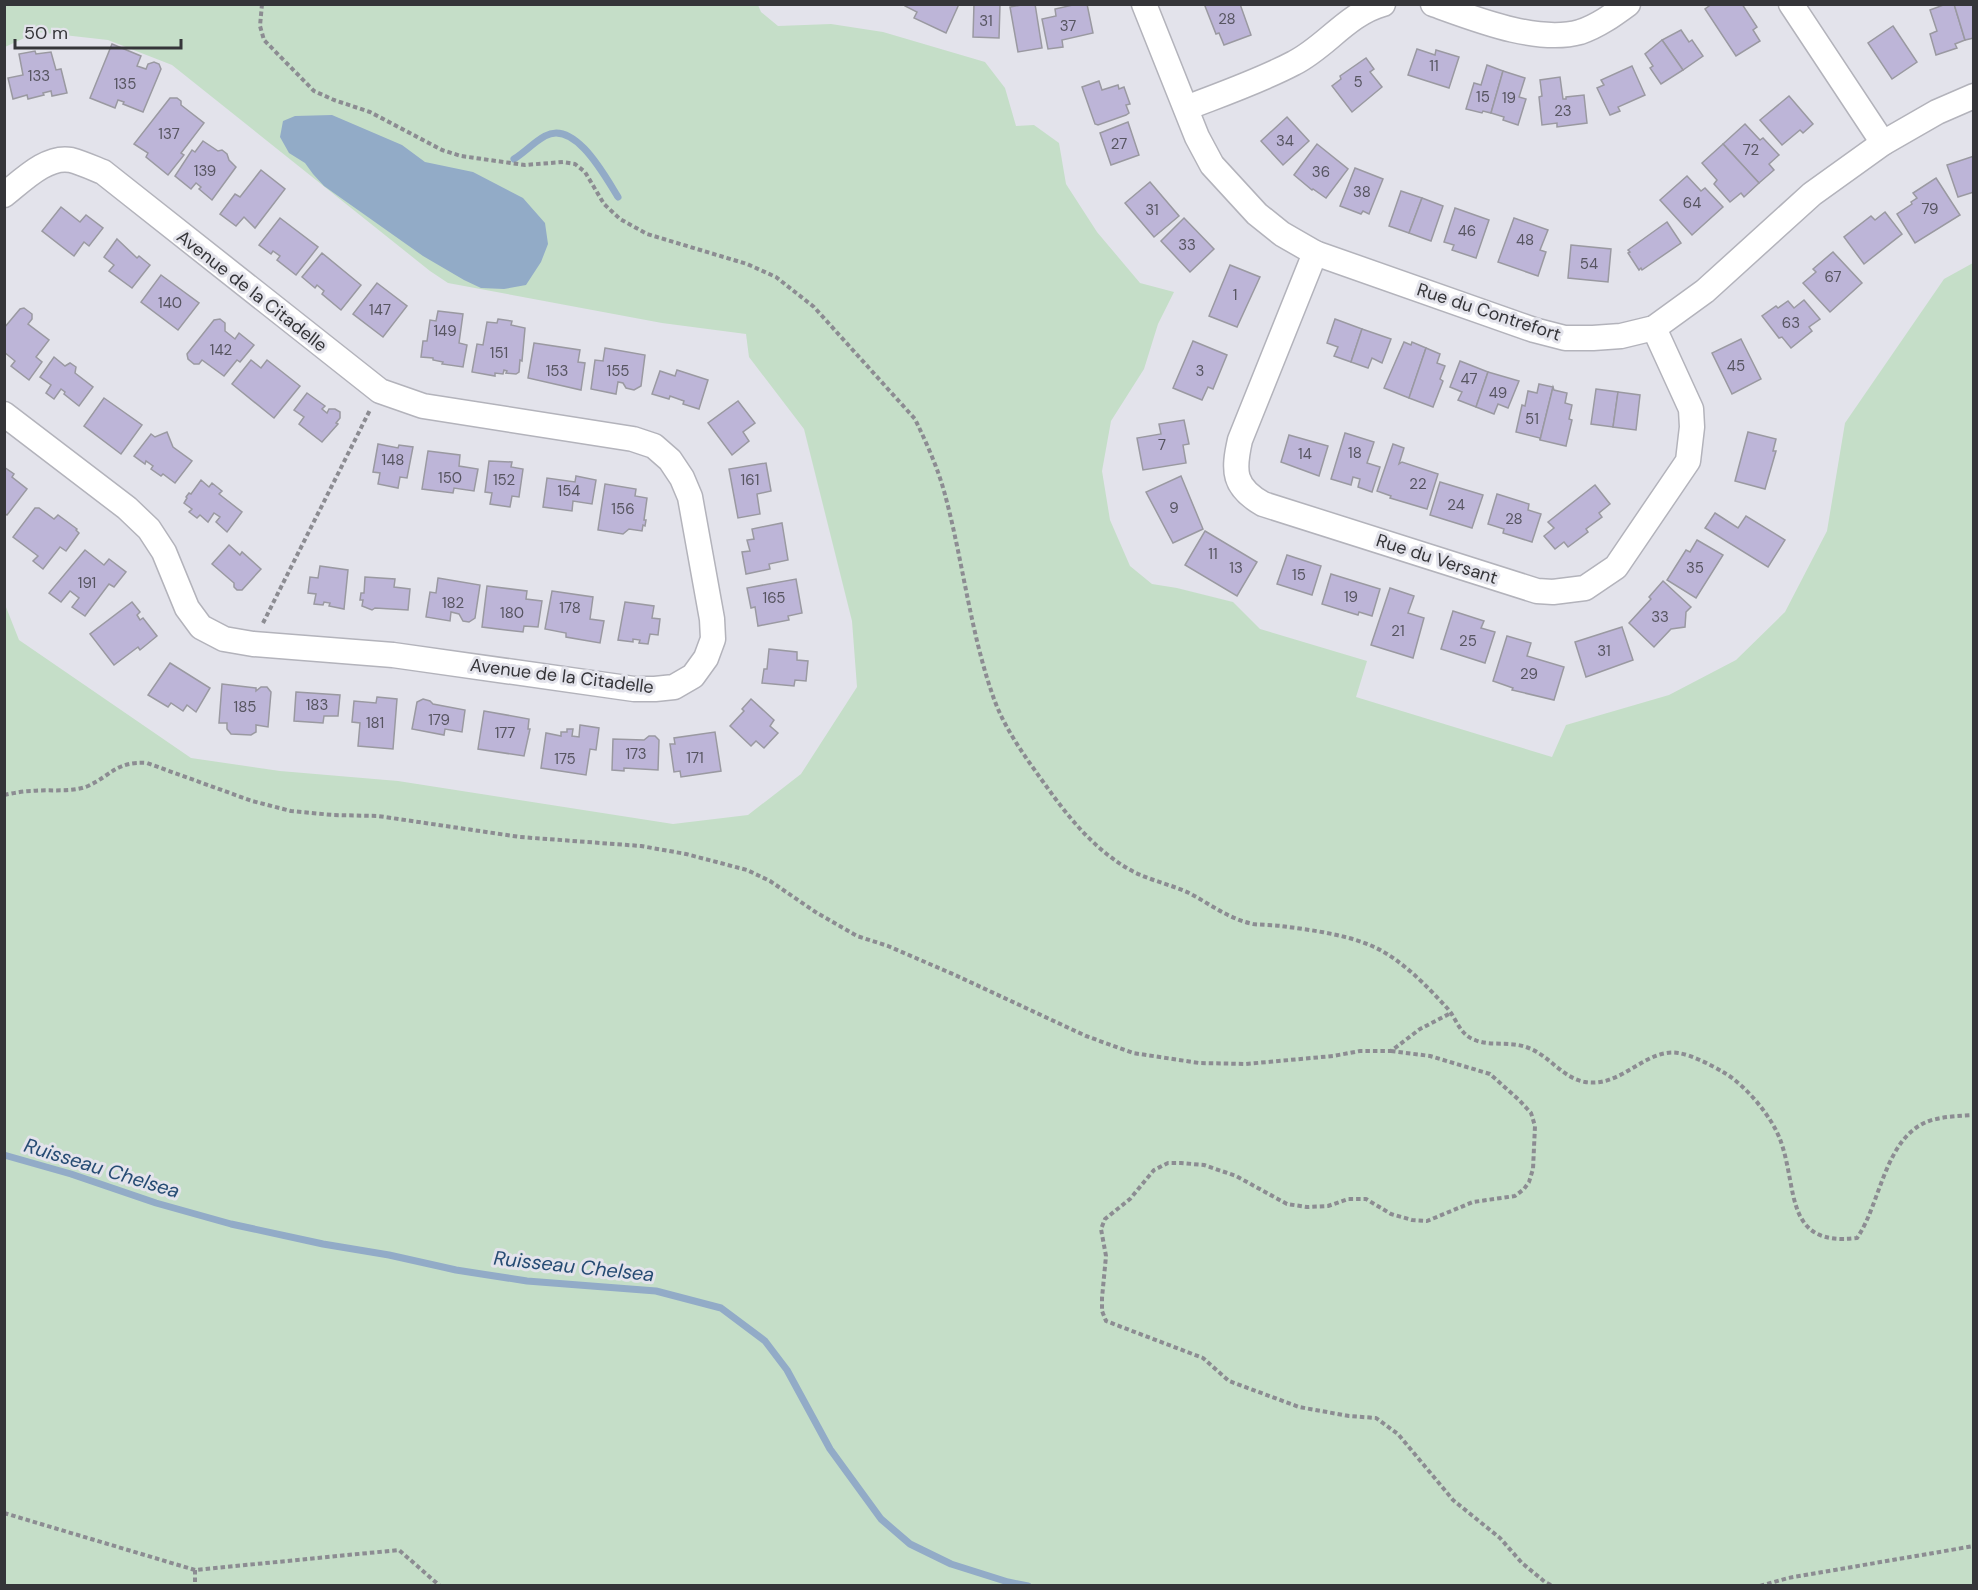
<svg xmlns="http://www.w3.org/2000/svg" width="1978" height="1590" viewBox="0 0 1978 1590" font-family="'DM Sans',sans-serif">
	<rect width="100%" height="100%" fill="#e3e3eb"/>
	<path fill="#c5dec8" d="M5,5H758L761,12L778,26L831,24L883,32L985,62L1005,88L1016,126L1034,125L1059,143L1066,184L1097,232L1140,283L1174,292L1158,324L1144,369L1111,421L1102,471L1110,520L1130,566L1152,584L1177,588L1233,602L1260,629L1367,661L1356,697L1552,757L1566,725L1669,695L1736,660L1785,612L1827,531L1845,423L1944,279L1973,263V1585H5L4,602L19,640L191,758L280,771L398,781L673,824L748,815L801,774L857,687L852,621L804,429L749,357L746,334L662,323L448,283L430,271L172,65L108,40L37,32L5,47Z"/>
	<path fill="#92abc7" d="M332,115L402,145L425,162L473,172L523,198L545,223L548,244L541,262L526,285L504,289L481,288L464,280L423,256L324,186L313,174L305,163L289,153L280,137L283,121L295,116Z"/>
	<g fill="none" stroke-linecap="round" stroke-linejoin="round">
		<g stroke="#92abc7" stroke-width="7">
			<path d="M514,159C525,152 534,142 545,136C575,119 606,178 618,197"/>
			<path d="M4,1155L71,1174L156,1203L231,1224L323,1244L389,1255L456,1270L527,1281L656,1291L721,1308L765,1341L787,1370L830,1449L881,1519L910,1544L951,1564L1008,1582L1028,1586"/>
		</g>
	</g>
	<g fill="#bdb5d8" stroke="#9a99a1" stroke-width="1.5">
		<path d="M906,4H959L946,33L914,18L917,12L905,6Z"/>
		<path d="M974,4L1000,5L999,38L973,37Z"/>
		<path d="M1027,4H1035L1042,48L1018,52L1010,7Z"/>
		<path d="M1077,4H1087L1093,33L1062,40L1063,47L1048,49L1042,19L1056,16L1055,9Z"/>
		<path d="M1208,4H1240L1251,35L1224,45L1219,33L1216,34L1205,6Z"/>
		<path d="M1712,4H1742L1757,27L1753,30L1760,41L1736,56L1705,9Z"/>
		<path d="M1946,4H1954L1965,40L1955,44L1957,48L1936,55L1930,34L1937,31L1930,10Z"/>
		<path d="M1954,4H1974V38L1965,40Z"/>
		<path d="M1893,26L1917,62L1892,79L1868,43Z"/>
		<path d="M1681,30L1689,42L1692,40L1703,56L1683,70L1662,40Z"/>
		<path d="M1662,40L1683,70L1661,84L1650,68L1653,66L1645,54Z"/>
		<path d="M112,44L141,56L137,66L146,69L148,64L154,62L159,64L161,69L143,112L123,104L124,102L118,100L115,108L90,98Z"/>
		<path d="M1417,49L1435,55L1436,50L1459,57L1449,88L1408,75Z"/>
		<path d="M35,51L36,54L51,52L56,70L61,69L67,93L52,96L51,91L43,93L44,95L28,99L27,95L13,99L8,78L23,75L19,54Z"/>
		<path d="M1366,58L1374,69L1370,72L1382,87L1352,112L1332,86L1341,79L1340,76Z"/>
		<path d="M1487,65L1503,71L1491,113L1483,111L1482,113L1466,109L1474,83L1481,85Z"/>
		<path d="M1632,66L1645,95L1618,107L1620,111L1610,115L1597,88L1604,85L1601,80Z"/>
		<path d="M1503,71L1525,78L1519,97L1526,99L1518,125L1503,120L1504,117L1491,113Z"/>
		<path d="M1560,77L1563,99H1566V97L1584,95L1587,123L1557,127V123L1542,125L1539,97L1542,96L1540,80Z"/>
		<path d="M1099,81L1102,90L1118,85L1119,89L1124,87L1130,104L1126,105L1129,113L1126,115L1098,125L1095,124L1082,87Z"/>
		<path d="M1789,96L1813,124L1803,133L1800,130L1782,145L1760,120Z"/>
		<path d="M170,98H177L181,101V105L204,123L181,153L184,155L168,175L146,157L148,153L134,144Z"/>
		<path d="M1287,117L1309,141L1283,165L1261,141Z"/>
		<path d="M1128,122L1139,155L1111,165L1100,133Z"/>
		<path d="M1745,124L1760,140L1763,138L1779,155L1769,164L1774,170L1759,183L1723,144Z"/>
		<path d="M203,141L218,151L222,150L227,154L229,160L236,167L212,200L199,189L201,187L196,183L191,189L175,176L192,150L195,152Z"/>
		<path d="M1317,144L1348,169L1326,198L1313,189L1312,190L1294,175Z"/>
		<path d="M1723,144L1759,183L1744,197L1741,193L1730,202L1714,184L1717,180L1702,163Z"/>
		<path d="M1974,156V192L1958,197L1947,165Z"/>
		<path d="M1355,168L1383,179L1369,214L1363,211L1361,214L1340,206Z"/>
		<path d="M261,170L285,189L255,228L244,217L236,226L220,214L235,194L240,197Z"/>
		<path d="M1687,176L1701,191L1705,188L1723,207L1692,235L1660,200Z"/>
		<path d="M1936,178L1960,215L1915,243L1897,214L1912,204L1911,202L1917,198L1913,193Z"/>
		<path d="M1150,182L1179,216L1154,237L1125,203Z"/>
		<path d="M1401,191L1422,198L1409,233L1389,226Z"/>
		<path d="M1422,198L1443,206L1431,241L1409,233Z"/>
		<path d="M61,207L80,222L86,215L103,228L89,246L84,242L74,256L42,231Z"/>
		<path d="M1455,208L1489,220L1476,258L1452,250L1454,245L1444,242Z"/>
		<path d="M1885,212L1902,234L1864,264L1844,237L1871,216L1875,220Z"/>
		<path d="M280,218L318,247L296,275L277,260L280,256L273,251L271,254L259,245Z"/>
		<path d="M1184,218L1214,249L1190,272L1161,241Z"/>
		<path d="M1514,218L1548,230L1540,250L1546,252L1538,276L1498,262Z"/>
		<path d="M1667,222L1681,243L1642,270L1641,268L1639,270L1628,253L1630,252L1628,250Z"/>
		<path d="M117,239L137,258L139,256L150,265L132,288L109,271L114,265L104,257Z"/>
		<path d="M1571,245L1611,249L1608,282L1568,278Z"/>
		<path d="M1833,252L1862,283L1830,312L1803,283L1816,272L1813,269Z"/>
		<path d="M322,253L361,285L341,310L322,294L324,291L317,285L315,288L302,277Z"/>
		<path d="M1230,265L1260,277L1237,327L1209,316Z"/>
		<path d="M161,275L199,303L178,330L141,302Z"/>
		<path d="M377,283L407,306L383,337L353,314Z"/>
		<path d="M1804,300L1820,319L1809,327L1812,331L1791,348L1782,337L1779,338L1762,316L1776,306L1778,308L1788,301L1794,308Z"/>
		<path d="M24,308L32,314V319L28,324L49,340L36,357L42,362L29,380L11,366L15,361L4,352V328L20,309Z"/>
		<path d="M438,311L463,314L459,343L467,345L463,367L442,364L443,362L433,360V358L421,357L423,341H427L430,320L436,321Z"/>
		<path d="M220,319L225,323V331L235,339L239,333L254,345L240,362L237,360L224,376L202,360L199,364H194L188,359L187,354L214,320Z"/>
		<path d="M498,319L512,321L511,325L525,328L522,361L520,360L519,372L516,374L506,373L507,371L504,370L503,374L495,373V376L472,372L477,344L483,345L487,322L497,323Z"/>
		<path d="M1335,319L1362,329L1351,362L1334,356L1338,347L1327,343Z"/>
		<path d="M1362,329L1391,339L1382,363L1372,358L1368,368L1351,362Z"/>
		<path d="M1741,339L1761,379L1732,394L1712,353Z"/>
		<path d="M1193,341L1227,355L1213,389L1208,387L1202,400L1173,388Z"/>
		<path d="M1404,342L1411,345L1412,342L1426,348L1409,398L1384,388Z"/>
		<path d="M534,343L580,350L578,362L585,363L581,390L528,378Z"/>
		<path d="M605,348L645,355L641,386L634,390L626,388L623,383L618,382L616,394L591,389L595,360L603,361Z"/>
		<path d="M1426,348L1440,354L1437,363L1445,366L1440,379L1443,381L1433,407L1409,398Z"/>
		<path d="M54,357L65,366L70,363L76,367L75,373L93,387L79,406L64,394L65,392L61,389L54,399L46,393L51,385L40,377Z"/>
		<path d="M251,360L261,368L267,360L300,386L274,418L232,384Z"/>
		<path d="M1460,361L1488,372L1476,407L1458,400L1462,392L1450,387Z"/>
		<path d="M677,370L708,380L699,409L683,404L684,401L670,396L669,399L652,394L660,371L675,376Z"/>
		<path d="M1488,372L1519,381L1508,408L1498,404L1494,414L1476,407Z"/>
		<path d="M1539,384L1553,387L1540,440V438L1516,432L1522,405L1525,406L1528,391L1537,393Z"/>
		<path d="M1553,387L1554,390L1567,393L1565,403L1572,405L1569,419L1572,420L1566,446L1540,440Z"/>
		<path d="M1596,389L1618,392L1613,427L1591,424Z"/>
		<path d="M1618,392L1640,395L1636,430L1613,427Z"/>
		<path d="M307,393L325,406L322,409L327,413L329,409H335L340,412V418L336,423L338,424L322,442L299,424L304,417L294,410Z"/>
		<path d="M104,398L142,425L121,454L84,426Z"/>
		<path d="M738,401L755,423L743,432L749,441L732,455L708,423Z"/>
		<path d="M1184,420L1189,444L1183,445L1186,463L1143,470L1137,438L1161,434L1159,424Z"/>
		<path d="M167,432L173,447L192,461L175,483L163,474L161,476L151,469L153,466L146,461L145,464L134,456L151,434L155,437Z"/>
		<path d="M1748,432L1776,439L1773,451H1776L1765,489L1735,481Z"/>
		<path d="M1345,433L1374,442L1367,463L1380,467L1372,492L1358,487L1360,479L1353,477L1351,485L1331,479Z"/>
		<path d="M1289,435L1328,446L1319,476L1281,462Z"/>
		<path d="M378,444L398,448L399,445L413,447L407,478L400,477L398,488L378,484L380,473L373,472Z"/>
		<path d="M1393,444L1404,448L1399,464L1402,462L1438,474L1427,509L1390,498L1391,496L1377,491Z"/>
		<path d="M428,451L460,455L459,466L478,469L474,491L454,488L453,493L422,489Z"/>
		<path d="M489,461L512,462L511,467L523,469L519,497L512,496L510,507L490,504L492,493L485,492Z"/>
		<path d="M766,463L771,491L757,494L760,514L738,518L729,469Z"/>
		<path d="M4,467L14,474L12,477L27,489L7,515L4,513Z"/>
		<path d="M576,476L596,480L592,504L573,501L572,511L543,507L547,478L575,482Z"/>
		<path d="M1181,476L1203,529L1173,543L1146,492Z"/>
		<path d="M201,480L209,487L212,483L222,491L219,494L242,512L227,532L216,522L220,517L214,513L208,522L200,515L197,518L189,512L192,509L184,503L187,498L186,497L189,493L191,494Z"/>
		<path d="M1440,482L1483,495L1472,528L1430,515Z"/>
		<path d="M605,484L636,489L635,496L647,498L644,520H646L645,526L643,525L642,531L629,529L623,534L598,530Z"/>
		<path d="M1595,485L1610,504L1599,513L1602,517L1586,529L1588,532L1568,547L1564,542L1555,549L1544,536L1554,528L1548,522Z"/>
		<path d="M1497,494L1529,504L1528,510L1541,514L1532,542L1503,533L1504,529L1488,524Z"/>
		<path d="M35,508H39L54,519L58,515L77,529L76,530L79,533L66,551L60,547L43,569L33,561L38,556L13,537Z"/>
		<path d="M1715,513L1738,528L1746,516L1785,540L1768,567L1705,528Z"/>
		<path d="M782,523L788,560L769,564L770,569L746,574L742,552L750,551L747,540L754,539L752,529Z"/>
		<path d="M1205,531L1257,562L1237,596L1185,565Z"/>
		<path d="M1697,540L1723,555L1696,598L1667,580L1686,550L1690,552Z"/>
		<path d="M229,545L240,555L242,552L261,569L242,590H237L234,587V583L212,564Z"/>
		<path d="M85,550L104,565L109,559L126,572L114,587L109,584L85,616L72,607L79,598L70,591L61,602L49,593Z"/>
		<path d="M1287,555L1321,566L1312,595L1277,584Z"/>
		<path d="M320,566L348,570L344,609L329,606L330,603L324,602L323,605L314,604L316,594L308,593L310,577L318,578Z"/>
		<path d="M1331,574L1380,589L1372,616L1359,612L1358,615L1322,604Z"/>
		<path d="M365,577L395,579L394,587L410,589L408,610L375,608L372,610L362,606L363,600H360L361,593H364Z"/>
		<path d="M438,578L480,585L475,618L469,622L463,621L459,614L451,612L450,621L426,617L430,592L436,593Z"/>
		<path d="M796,579L802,613L788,616L789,620L758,626L755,607L751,608L747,588Z"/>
		<path d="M1663,581L1691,607L1686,612L1685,627L1671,629L1654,647L1629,623L1651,599L1649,597Z"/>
		<path d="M487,586L527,591L526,599L542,601L538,627L524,626L523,632L482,627Z"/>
		<path d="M1390,588L1414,596L1408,613L1424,618L1413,658L1371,645Z"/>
		<path d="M552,591L593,597L590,619L604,621L600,643L566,637V633L545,629Z"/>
		<path d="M132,602L140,612L137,615L140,620L143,618L157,636L140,650L138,647L114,665L90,634Z"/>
		<path d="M625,602L654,606L652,618L660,619L658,635L650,634L648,644L639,643L640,640L633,639V642L618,640Z"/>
		<path d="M1453,611L1484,621L1481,628L1495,632L1485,663L1441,649Z"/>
		<path d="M1622,627L1633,660L1586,677L1575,642Z"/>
		<path d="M1507,636L1531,643L1527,656L1564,667L1554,700L1512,690L1513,688L1493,681Z"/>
		<path d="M769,649L797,652V660L808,661L806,681L795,680L794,686L762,683L764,669H767Z"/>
		<path d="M170,663L210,688L196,712L187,705L183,711L171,703L168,707L148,695Z"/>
		<path d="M222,684L256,688V691L261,687H267L271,692L268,727L256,725V732L251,735L231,734L227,729V723H219Z"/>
		<path d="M296,692L340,695L338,716H324L323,723L294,721Z"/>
		<path d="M377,697L397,699L393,749L358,746L360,723L352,722L354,701L376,703Z"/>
		<path d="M423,699L430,701L433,704L465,710L462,732L445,729L444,735L412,729L417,702Z"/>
		<path d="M751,699L774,720L770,726L778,733L764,748L756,741L751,746L730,726L744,711L742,709Z"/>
		<path d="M484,711L529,719L528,729H530L524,756L478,749Z"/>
		<path d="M580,725L599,728L596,750L590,749L586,775L541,768L546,733L561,736V732H567V729H573L572,736L579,737Z"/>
		<path d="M715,732L721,771L681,777L680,771L674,772L670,744H675L674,738Z"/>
		<path d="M649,736H655L659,740L658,770L624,768V771L612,770L613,739L644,740Z"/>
	</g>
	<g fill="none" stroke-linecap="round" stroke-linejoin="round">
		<defs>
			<g id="minor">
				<path d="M1144,4L1197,137L1212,165L1257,214L1282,234L1315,253L1534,330L1565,338H1593L1621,336L1654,328L1705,291L1812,194L1883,143L1937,112L1974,96"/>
				<path d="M1433,4C1475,19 1537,44 1580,32C1598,26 1613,15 1628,4"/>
				<path d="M1791,4L1883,143"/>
				<path d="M1186,108C1222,94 1260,81 1294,63C1326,47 1347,14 1383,4"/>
				<path d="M4,195C22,181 47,155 71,160C82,163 93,168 103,172L380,391L423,406L633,439L654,446L670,460L682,478L690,497L712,619L713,639L706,658L693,676L674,687L655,689H634L393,655L253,644L224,639L201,627L187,608L164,552L149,529L127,508L4,414"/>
				<path d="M1315,253L1240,440C1233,471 1233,487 1263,504L1537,591L1553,592L1585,588L1616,567L1688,461L1692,427L1691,409L1654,328"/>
			</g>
		</defs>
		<use href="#minor" stroke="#b3b3bb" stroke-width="27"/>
		<g stroke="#8c8c92" stroke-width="4" stroke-dasharray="4.5 3" stroke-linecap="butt">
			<path d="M262,4L260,26L264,40L314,91L334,100L370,112L442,150L461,156L525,165L563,162L575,164L585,172L604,204L620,219L647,234L747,264L776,277L814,307L915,419C926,442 937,466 944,491C963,560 970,632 994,699C1006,732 1029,762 1049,790C1072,822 1100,855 1136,873C1153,881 1172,885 1189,893C1210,904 1229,919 1253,924C1262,925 1272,925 1281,926C1311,930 1344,934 1372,946C1401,959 1426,985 1448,1009C1457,1020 1460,1035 1475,1040C1491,1047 1512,1040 1531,1049C1550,1057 1563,1078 1585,1082C1622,1088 1645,1048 1678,1053C1692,1055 1711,1065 1723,1072C1746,1085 1773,1118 1781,1142C1798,1190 1784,1247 1857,1238C1882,1202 1885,1130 1936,1119C1948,1116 1961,1116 1974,1115"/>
			<path d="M263,623L370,410"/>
			<path d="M4,795C14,793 23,791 32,791C50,789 71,793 88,786C112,775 116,761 147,763L252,801L291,811L333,815L378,816L520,837L641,846L686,854L747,870L770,881L817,913L857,936L888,946L955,975L1086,1036L1133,1053L1199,1063L1246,1064L1333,1056L1360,1051H1391L1420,1029L1451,1013"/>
			<path d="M1391,1051L1430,1056L1490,1074L1519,1100L1531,1113L1535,1126L1533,1169L1529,1182L1524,1189L1515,1196L1473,1202L1427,1221L1412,1220L1391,1214L1366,1199H1348L1328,1206L1307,1207L1287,1204L1236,1176L1204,1165L1181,1163H1168L1154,1170L1130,1199L1105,1219L1101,1229L1106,1256L1102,1298V1311L1106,1321L1203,1358L1229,1381L1299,1407L1349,1416L1376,1418L1398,1434L1453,1500L1500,1538L1522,1563L1545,1582L1553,1586"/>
			<path d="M4,1513L195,1570L399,1550L440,1586"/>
			<path d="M195,1570V1586"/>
			<path d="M1760,1586L1788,1578L1974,1546"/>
		</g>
		<use href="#minor" stroke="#fff" stroke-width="24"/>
	</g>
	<g text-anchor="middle" stroke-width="6" stroke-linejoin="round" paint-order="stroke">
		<g font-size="15" fill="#575561">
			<text x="1227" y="24">28</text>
			<text x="986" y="26">31</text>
			<text x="1068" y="31">37</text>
			<text x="1434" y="71">11</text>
			<text x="39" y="81">133</text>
			<text x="1358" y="87">5</text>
			<text x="125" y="89">135</text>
			<text x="1483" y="102">15</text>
			<text x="1509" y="103">19</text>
			<text x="1563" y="116">23</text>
			<text x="169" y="139">137</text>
			<text x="1285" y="146">34</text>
			<text x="1119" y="149">27</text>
			<text x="1751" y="155">72</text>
			<text x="205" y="176">139</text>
			<text x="1321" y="177">36</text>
			<text x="1362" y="197">38</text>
			<text x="1692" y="208">64</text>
			<text x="1930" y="214">79</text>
			<text x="1152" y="215">31</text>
			<text x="1467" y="236">46</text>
			<text x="1525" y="245">48</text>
			<text x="1187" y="250">33</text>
			<text x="1589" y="269">54</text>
			<text x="1833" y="282">67</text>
			<text x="1235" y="300">1</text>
			<text x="170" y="308">140</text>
			<text x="380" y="315">147</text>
			<text x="1791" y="328">63</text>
			<text x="445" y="336">149</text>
			<text x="221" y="355">142</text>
			<text x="499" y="358">151</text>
			<text x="1736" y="371">45</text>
			<text x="557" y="376">153</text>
			<text x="618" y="376">155</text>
			<text x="1200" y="376">3</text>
			<text x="1469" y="384">47</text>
			<text x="1498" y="398">49</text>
			<text x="1532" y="424">51</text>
			<text x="1162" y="450">7</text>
			<text x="1355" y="458">18</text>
			<text x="1305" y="459">14</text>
			<text x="393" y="465">148</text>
			<text x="450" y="483">150</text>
			<text x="504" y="485">152</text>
			<text x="750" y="485">161</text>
			<text x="1418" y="489">22</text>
			<text x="569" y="496">154</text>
			<text x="1456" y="510">24</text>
			<text x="1174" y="513">9</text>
			<text x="623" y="514">156</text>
			<text x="1514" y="524">28</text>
			<text x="1213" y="559">11</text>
			<text x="1236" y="573">13</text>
			<text x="1695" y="573">35</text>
			<text x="1299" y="580">15</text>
			<text x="87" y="588">191</text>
			<text x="1351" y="602">19</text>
			<text x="774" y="603">165</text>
			<text x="453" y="608">182</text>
			<text x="570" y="613">178</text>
			<text x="512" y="618">180</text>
			<text x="1660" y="622">33</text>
			<text x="1398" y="636">21</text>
			<text x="1468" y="646">25</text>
			<text x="1604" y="656">31</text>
			<text x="1529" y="679">29</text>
			<text x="317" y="710">183</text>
			<text x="245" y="712">185</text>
			<text x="439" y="725">179</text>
			<text x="375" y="728">181</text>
			<text x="505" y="738">177</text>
			<text x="636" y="759">173</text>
			<text x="695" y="763">171</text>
			<text x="565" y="764">175</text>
		</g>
		<g font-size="18" fill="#353539" stroke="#e3e3eb">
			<text transform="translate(252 291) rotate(38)" y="6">Avenue de la Citadelle</text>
			<text transform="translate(1489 312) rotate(18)" y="6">Rue du Contrefort</text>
			<text transform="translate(1437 559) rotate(18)" y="6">Rue du Versant</text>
			<text transform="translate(562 676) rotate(7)" y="6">Avenue de la Citadelle</text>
		</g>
		<g font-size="20" font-style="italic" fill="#264b73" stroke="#e3e3eb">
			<text transform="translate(102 1168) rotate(17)" y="7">Ruisseau Chelsea</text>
			<text transform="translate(574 1266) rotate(6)" y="7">Ruisseau Chelsea</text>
		</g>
	</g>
	<rect width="1978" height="1590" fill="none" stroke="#353539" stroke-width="12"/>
	<path d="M15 39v9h166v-9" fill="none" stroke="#353539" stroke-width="3"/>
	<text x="24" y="39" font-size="18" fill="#353539" stroke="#e3e3eb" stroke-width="4.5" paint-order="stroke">50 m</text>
</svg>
